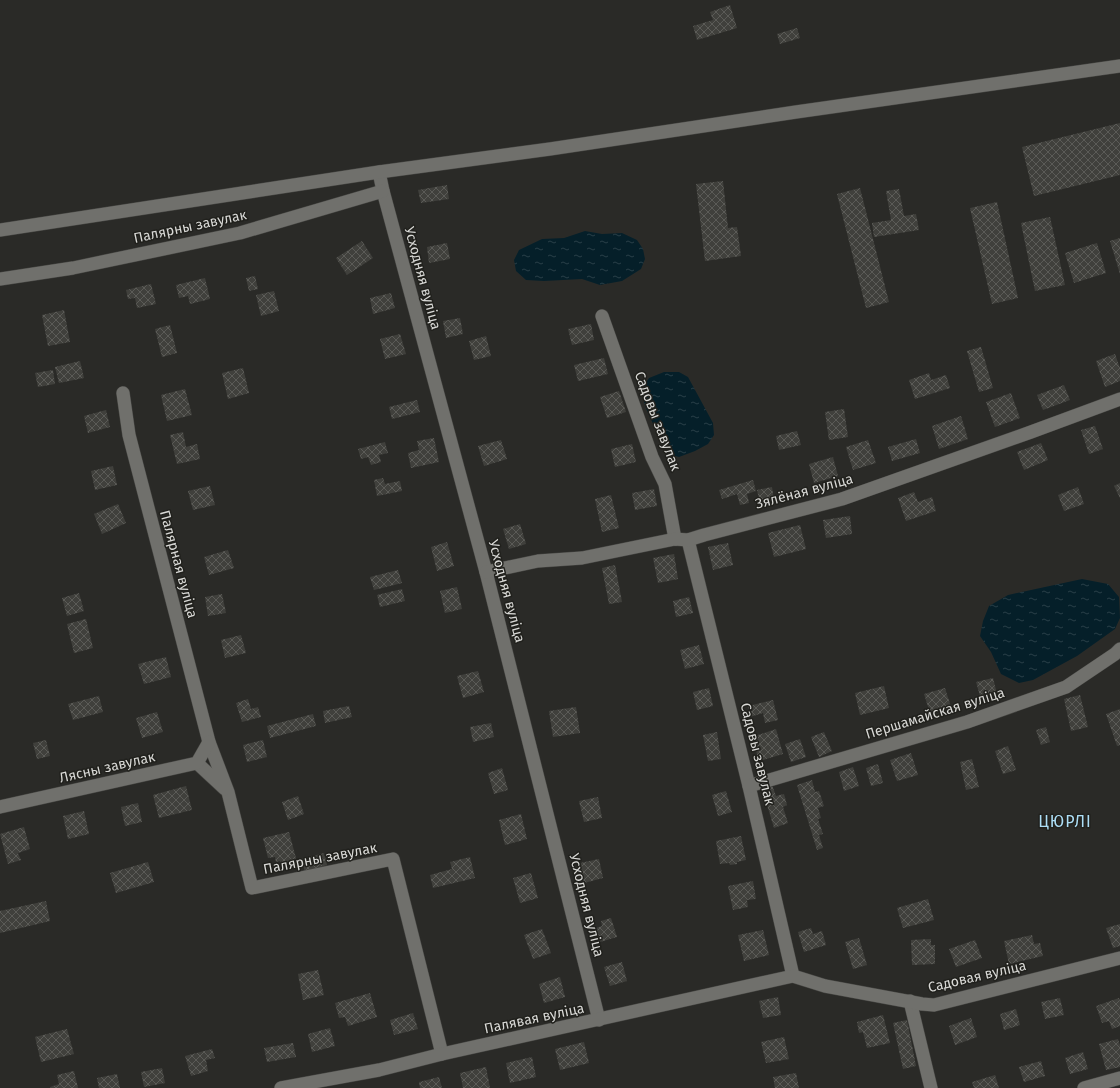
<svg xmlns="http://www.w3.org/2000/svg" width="1120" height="1088" viewBox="0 0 1120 1088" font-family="'Fira Sans',sans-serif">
	<defs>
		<pattern id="water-ripples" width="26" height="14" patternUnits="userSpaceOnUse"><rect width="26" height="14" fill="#051f29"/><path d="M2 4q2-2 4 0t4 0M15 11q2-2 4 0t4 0" fill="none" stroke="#293f47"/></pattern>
		<pattern id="building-cross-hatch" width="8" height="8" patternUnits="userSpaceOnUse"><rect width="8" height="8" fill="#40403c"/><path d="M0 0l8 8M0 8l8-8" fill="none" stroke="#5b5b57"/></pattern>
	</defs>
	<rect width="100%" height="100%" fill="#2a2a27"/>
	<g fill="url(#water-ripples)">
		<path d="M585,231L602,234L622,233L637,240L643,249L645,259L641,269L622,281L600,285L582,279L544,281L526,280L516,271L514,260L519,250L542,239L564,238Z"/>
		<path d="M664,372H679L688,377L713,423L714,435L708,444L695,451L679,457L671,455C663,441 639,404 643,389C644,385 647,381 649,378Z"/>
		<path d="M1082,579L1108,584L1119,597L1120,618L1115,629L1077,656L1033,680L1019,683L1001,674L991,652L980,636L983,621L989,606L1008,595Z"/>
	</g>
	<g fill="url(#building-cross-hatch)">
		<path d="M730,5L737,28L697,40L693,26L713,20L710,12Z"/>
		<path d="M797,28L800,38L780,44L777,34Z"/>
		<path d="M1120,123V175L1034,196L1022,147Z"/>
		<path d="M723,181L728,228L737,227L741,256L705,261L696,184Z"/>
		<path d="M447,185L449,199L421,203L418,190Z"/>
		<path d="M860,188L889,302L866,308L837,194Z"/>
		<path d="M899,189L904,216L916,214L919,230L874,237L872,223L891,220L886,191Z"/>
		<path d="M997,202L1018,298L992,304L970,208Z"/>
		<path d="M1050,217L1065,285L1035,291L1021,223Z"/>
		<path d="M1120,238V274L1110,241Z"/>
		<path d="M362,241L373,258L347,275L336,258Z"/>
		<path d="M447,243L450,259L429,263L427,247Z"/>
		<path d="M1097,243L1106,273L1074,283L1065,253Z"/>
		<path d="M255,276L258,289L249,291L246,278Z"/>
		<path d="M205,278L210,299L190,304L188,296L179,298L176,285Z"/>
		<path d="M151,284L156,304L137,308L135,298L128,299L126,290Z"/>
		<path d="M274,291L279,311L261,316L256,295Z"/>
		<path d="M391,293L395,308L373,314L370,298Z"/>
		<path d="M64,310L70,342L48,346L42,315Z"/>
		<path d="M460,318L463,334L446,338L443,321Z"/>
		<path d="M591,324L594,340L572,345L568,329Z"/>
		<path d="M170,325L177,353L162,357L155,329Z"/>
		<path d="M400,334L406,354L385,359L380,339Z"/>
		<path d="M486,336L491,356L474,360L469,341Z"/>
		<path d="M981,347L993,388L979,392L967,351Z"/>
		<path d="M1115,354L1120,368V381L1105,387L1096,361Z"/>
		<path d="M604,358L608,374L578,381L574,365Z"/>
		<path d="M80,361L84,378L59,383L55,367Z"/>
		<path d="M243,368L249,393L228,399L222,373Z"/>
		<path d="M53,370L55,384L38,387L35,373Z"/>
		<path d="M929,373L931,380L946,375L950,388L915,399L909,380Z"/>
		<path d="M1064,385L1070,400L1043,410L1037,395Z"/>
		<path d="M185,389L192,415L167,421L161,395Z"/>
		<path d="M619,391L626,412L607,418L600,397Z"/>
		<path d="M1011,393L1020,418L995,427L986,402Z"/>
		<path d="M417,400L420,412L392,419L389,407Z"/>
		<path d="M844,409L848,437L829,440L825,412Z"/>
		<path d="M106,410L110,427L88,433L84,416Z"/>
		<path d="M961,416L968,439L939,449L932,426Z"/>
		<path d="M1095,426L1103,449L1089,454L1081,430Z"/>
		<path d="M797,431L801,445L779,450L776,436Z"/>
		<path d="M183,432L186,447L197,444L200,459L177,464L170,435Z"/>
		<path d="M434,438L439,462L411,468L408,453L419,450L417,441Z"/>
		<path d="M916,439L920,453L892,461L888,447Z"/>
		<path d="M501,440L507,459L484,466L478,446Z"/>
		<path d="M868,440L876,463L853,470L846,447Z"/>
		<path d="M385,442L388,453L379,455L381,462L371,465L368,457L361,459L358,449Z"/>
		<path d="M1041,443L1048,460L1024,470L1017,452Z"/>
		<path d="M632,444L636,462L615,467L611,449Z"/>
		<path d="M833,457L838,476L814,483L809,464Z"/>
		<path d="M113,466L117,485L95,490L91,471Z"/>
		<path d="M383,478L385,484L400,481L402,491L377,496L374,480Z"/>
		<path d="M753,480L756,491L747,494L749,503L740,505L737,494L722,499L719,490Z"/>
		<path d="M1120,483V498L1114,486Z"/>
		<path d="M210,486L215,505L193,510L188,491Z"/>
		<path d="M772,487L774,500L760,503L757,490Z"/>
		<path d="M1078,487L1084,504L1064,511L1058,495Z"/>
		<path d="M654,489L657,506L635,510L632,493Z"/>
		<path d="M914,492L918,502L932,497L936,511L906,521L898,498Z"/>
		<path d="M611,495L619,528L602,532L595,499Z"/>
		<path d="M118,504L126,523L102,534L94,514Z"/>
		<path d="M850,516L852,534L826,538L823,520Z"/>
		<path d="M520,524L526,544L509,549L503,529Z"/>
		<path d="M800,525L806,549L774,557L768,533Z"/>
		<path d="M447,542L454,566L437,571L431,547Z"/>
		<path d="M728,543L733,565L713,570L708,547Z"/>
		<path d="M228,550L234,568L209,575L204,557Z"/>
		<path d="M674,554L678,579L658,583L653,558Z"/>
		<path d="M615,565L622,602L609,604L602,568Z"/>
		<path d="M398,570L402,583L374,590L370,577Z"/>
		<path d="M457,587L462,609L445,613L440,591Z"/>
		<path d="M402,589L405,601L380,607L377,595Z"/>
		<path d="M79,593L84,611L67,616L62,598Z"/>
		<path d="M222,594L226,613L208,616L205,597Z"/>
		<path d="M689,597L693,613L676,617L673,601Z"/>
		<path d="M86,619L93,648L74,653L67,624Z"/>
		<path d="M241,635L246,653L225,658L221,640Z"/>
		<path d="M699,645L704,664L685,669L680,650Z"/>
		<path d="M166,657L171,677L144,684L138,664Z"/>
		<path d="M478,671L484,692L463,698L457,676Z"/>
		<path d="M993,678L998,698L982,703L976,682Z"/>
		<path d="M884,686L889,708L860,715L855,693Z"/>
		<path d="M709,688L713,706L697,710L693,692Z"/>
		<path d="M945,688L951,707L930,713L924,694Z"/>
		<path d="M1080,695L1088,727L1071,731L1064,699Z"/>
		<path d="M99,696L103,712L73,720L68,704Z"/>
		<path d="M248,699L251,709L258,707L261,717L242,722L236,703Z"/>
		<path d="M773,700L778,720L765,723L763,713L750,717L748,706Z"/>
		<path d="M349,706L352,717L325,723L323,711Z"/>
		<path d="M576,707L580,733L553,737L549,711Z"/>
		<path d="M1120,709V745L1117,746L1106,714Z"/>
		<path d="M157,712L163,732L142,738L136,718Z"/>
		<path d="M313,714L316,726L270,738L267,726Z"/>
		<path d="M491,723L494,737L473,742L470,727Z"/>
		<path d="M1046,727L1050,742L1041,745L1036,730Z"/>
		<path d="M776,729L783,754L759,761L752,737Z"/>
		<path d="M717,732L721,759L708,761L703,735Z"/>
		<path d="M824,732L832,751L819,757L811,737Z"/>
		<path d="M800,739L806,757L791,762L785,744Z"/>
		<path d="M46,740L50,756L37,759L33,743Z"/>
		<path d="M263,740L267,757L247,762L243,745Z"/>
		<path d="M1008,746L1016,770L1003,774L995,751Z"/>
		<path d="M911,753L918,775L897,781L890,760Z"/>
		<path d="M972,759L979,787L966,790L960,762Z"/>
		<path d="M878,764L883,783L871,786L866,768Z"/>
		<path d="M853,767L859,786L844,791L839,772Z"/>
		<path d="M502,768L508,790L494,794L488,773Z"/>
		<path d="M812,780L815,792L819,791L824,806L818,808L821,818L818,819L823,834L819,835L823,848L817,850L797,785Z"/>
		<path d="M772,785L776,796L784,794L787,805L783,807L788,823L774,828L762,788Z"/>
		<path d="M186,786L192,810L159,818L153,795Z"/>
		<path d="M726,791L732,812L718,816L712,795Z"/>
		<path d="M298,796L304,814L288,820L282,802Z"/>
		<path d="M598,797L602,818L584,822L579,801Z"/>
		<path d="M138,803L142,822L125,826L121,807Z"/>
		<path d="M84,811L89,834L68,839L63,816Z"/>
		<path d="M521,814L527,839L505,845L499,820Z"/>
		<path d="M24,827L30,849L18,853L21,860L8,864L0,834Z"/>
		<path d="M289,832L297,862L281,865L280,861L276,862L275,857L268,858L263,838Z"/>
		<path d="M741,836L746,860L737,862V864L730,865L729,863L720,864L716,841Z"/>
		<path d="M324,853L327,865L305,872L301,859Z"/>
		<path d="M470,857L475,878L433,888L430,875L452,869L450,862Z"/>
		<path d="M599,859L603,878L584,883L580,863Z"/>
		<path d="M148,862L154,882L116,893L110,873Z"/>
		<path d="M531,873L538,898L520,903L513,878Z"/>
		<path d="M753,881L756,899L747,900L748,907L733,910L728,886Z"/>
		<path d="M928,899L934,920L903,928L897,908Z"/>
		<path d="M46,901L50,921L0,933V911Z"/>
		<path d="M611,918L617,937L600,942L596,928L602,926L601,921Z"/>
		<path d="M1120,924V946L1113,948L1106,928Z"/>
		<path d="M811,928L813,934L822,931L826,945L804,952L798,932Z"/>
		<path d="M542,929L551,953L533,959L524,935Z"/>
		<path d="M763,930L769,955L744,961L738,935Z"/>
		<path d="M1032,935L1034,944L1040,943L1043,956L1009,964L1004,941Z"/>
		<path d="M859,938L867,965L853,969L845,942Z"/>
		<path d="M931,939V945H935V964L912,965L911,940Z"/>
		<path d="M975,940L982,958L956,967L949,949Z"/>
		<path d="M622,962L627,981L610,986L604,967Z"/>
		<path d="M318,970L324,995L303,1000L298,974Z"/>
		<path d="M560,977L565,997L544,1003L539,984Z"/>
		<path d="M370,993L377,1017L348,1026L345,1017L339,1018L335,1003Z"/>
		<path d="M778,997L781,1015L763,1018L759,1001Z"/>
		<path d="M1060,998L1064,1015L1045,1019L1041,1002Z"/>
		<path d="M1119,998L1120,1001V1026L1112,1029L1109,1021L1102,1023L1096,1006Z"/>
		<path d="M1016,1009L1020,1025L1004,1030L1000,1014Z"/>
		<path d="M413,1013L418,1029L394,1035L390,1020Z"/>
		<path d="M883,1015L890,1043L867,1048L863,1032L859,1033L857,1022Z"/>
		<path d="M971,1018L977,1037L955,1045L949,1026Z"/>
		<path d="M907,1020L916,1066L903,1069L893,1023Z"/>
		<path d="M330,1028L335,1046L312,1052L308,1034Z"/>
		<path d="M67,1029L74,1054L41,1062L35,1037Z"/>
		<path d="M784,1037L789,1059L766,1063L761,1042Z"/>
		<path d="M1118,1039L1120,1045V1067L1106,1070L1099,1044Z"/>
		<path d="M584,1042L589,1063L560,1070L555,1049Z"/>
		<path d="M293,1043L296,1057L267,1062L264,1048Z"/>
		<path d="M212,1049L215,1058L206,1060L208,1071L191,1076L185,1056Z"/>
		<path d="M1083,1052L1088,1069L1070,1074L1065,1058Z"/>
		<path d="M532,1057L536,1077L510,1083L506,1063Z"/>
		<path d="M1041,1061L1045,1076L1024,1082L1019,1067Z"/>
		<path d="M486,1067L490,1088H463L460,1073Z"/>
		<path d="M162,1068L165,1083L144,1087L141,1072Z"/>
		<path d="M74,1071L78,1088H50V1087L59,1084L57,1075Z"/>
		<path d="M796,1073L799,1088H775L773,1077Z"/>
		<path d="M117,1074L120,1088H99L97,1078Z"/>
		<path d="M995,1075L999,1088H974L972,1082Z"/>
		<path d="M439,1077L442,1088H420L419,1082Z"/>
	</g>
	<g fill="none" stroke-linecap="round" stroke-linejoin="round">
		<defs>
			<g id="minor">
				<path d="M379,172L383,191L486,572L599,1020"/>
				<path d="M0,230L379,172L550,149L796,112L1120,66"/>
				<path d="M0,279L73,268L240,233L383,191"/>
				<path d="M602,316L652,457L665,484L675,539"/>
				<path d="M123,393L129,435L209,742L228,792L252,888L393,859L442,1054"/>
				<path d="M688,540L749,786L793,976"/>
				<path d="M486,572L538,561L582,558L675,539L688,540L704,535L842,499L1031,432L1120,399"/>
				<path d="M197,763L225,789"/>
				<path d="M749,786L967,722L1066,687L1115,654L1120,649"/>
				<path d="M0,807L197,763L209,742"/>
				<path d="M910,1001L931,1088"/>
				<path d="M281,1088L379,1070L442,1054L793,976L825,986L922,1004L934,1005L1120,958"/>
				<path d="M1084,1088L1120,1078"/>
			</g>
		</defs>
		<use href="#minor" stroke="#464643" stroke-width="14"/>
		<use href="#minor" stroke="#70706c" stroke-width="13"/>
	</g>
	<g text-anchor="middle" stroke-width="3" stroke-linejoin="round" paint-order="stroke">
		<g font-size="14" fill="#d9d9d6" stroke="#21211d">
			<text transform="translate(190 226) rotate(-12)" y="5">Палярны завулак</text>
			<text transform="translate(423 278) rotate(75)" y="5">Усходняя вуліца</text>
			<text transform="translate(658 421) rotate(69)" y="5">Садовы завулак</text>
			<text transform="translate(804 491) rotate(-15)" y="5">Зялёная вуліца</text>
			<text transform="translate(179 564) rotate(75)" y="5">Палярная вуліца</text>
			<text transform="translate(507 591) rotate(75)" y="5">Усходняя вуліца</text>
			<text transform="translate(935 713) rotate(-17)" y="5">Першамайская вуліца</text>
			<text transform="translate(758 754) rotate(76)" y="5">Садовы завулак</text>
			<text transform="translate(107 767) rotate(-13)" y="5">Лясны завулак</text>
			<text transform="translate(320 858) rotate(-11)" y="5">Палярны завулак</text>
			<text transform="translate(587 905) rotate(76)" y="5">Усходняя вуліца</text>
			<text transform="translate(977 976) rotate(-13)" y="5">Садовая вуліца</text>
			<text transform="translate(534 1018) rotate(-12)" y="5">Палявая вуліца</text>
		</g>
		<g font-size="16" letter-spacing="1" fill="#addef6" stroke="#21211d">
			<text x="1065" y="827">ЦЮРЛІ</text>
		</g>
	</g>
</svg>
